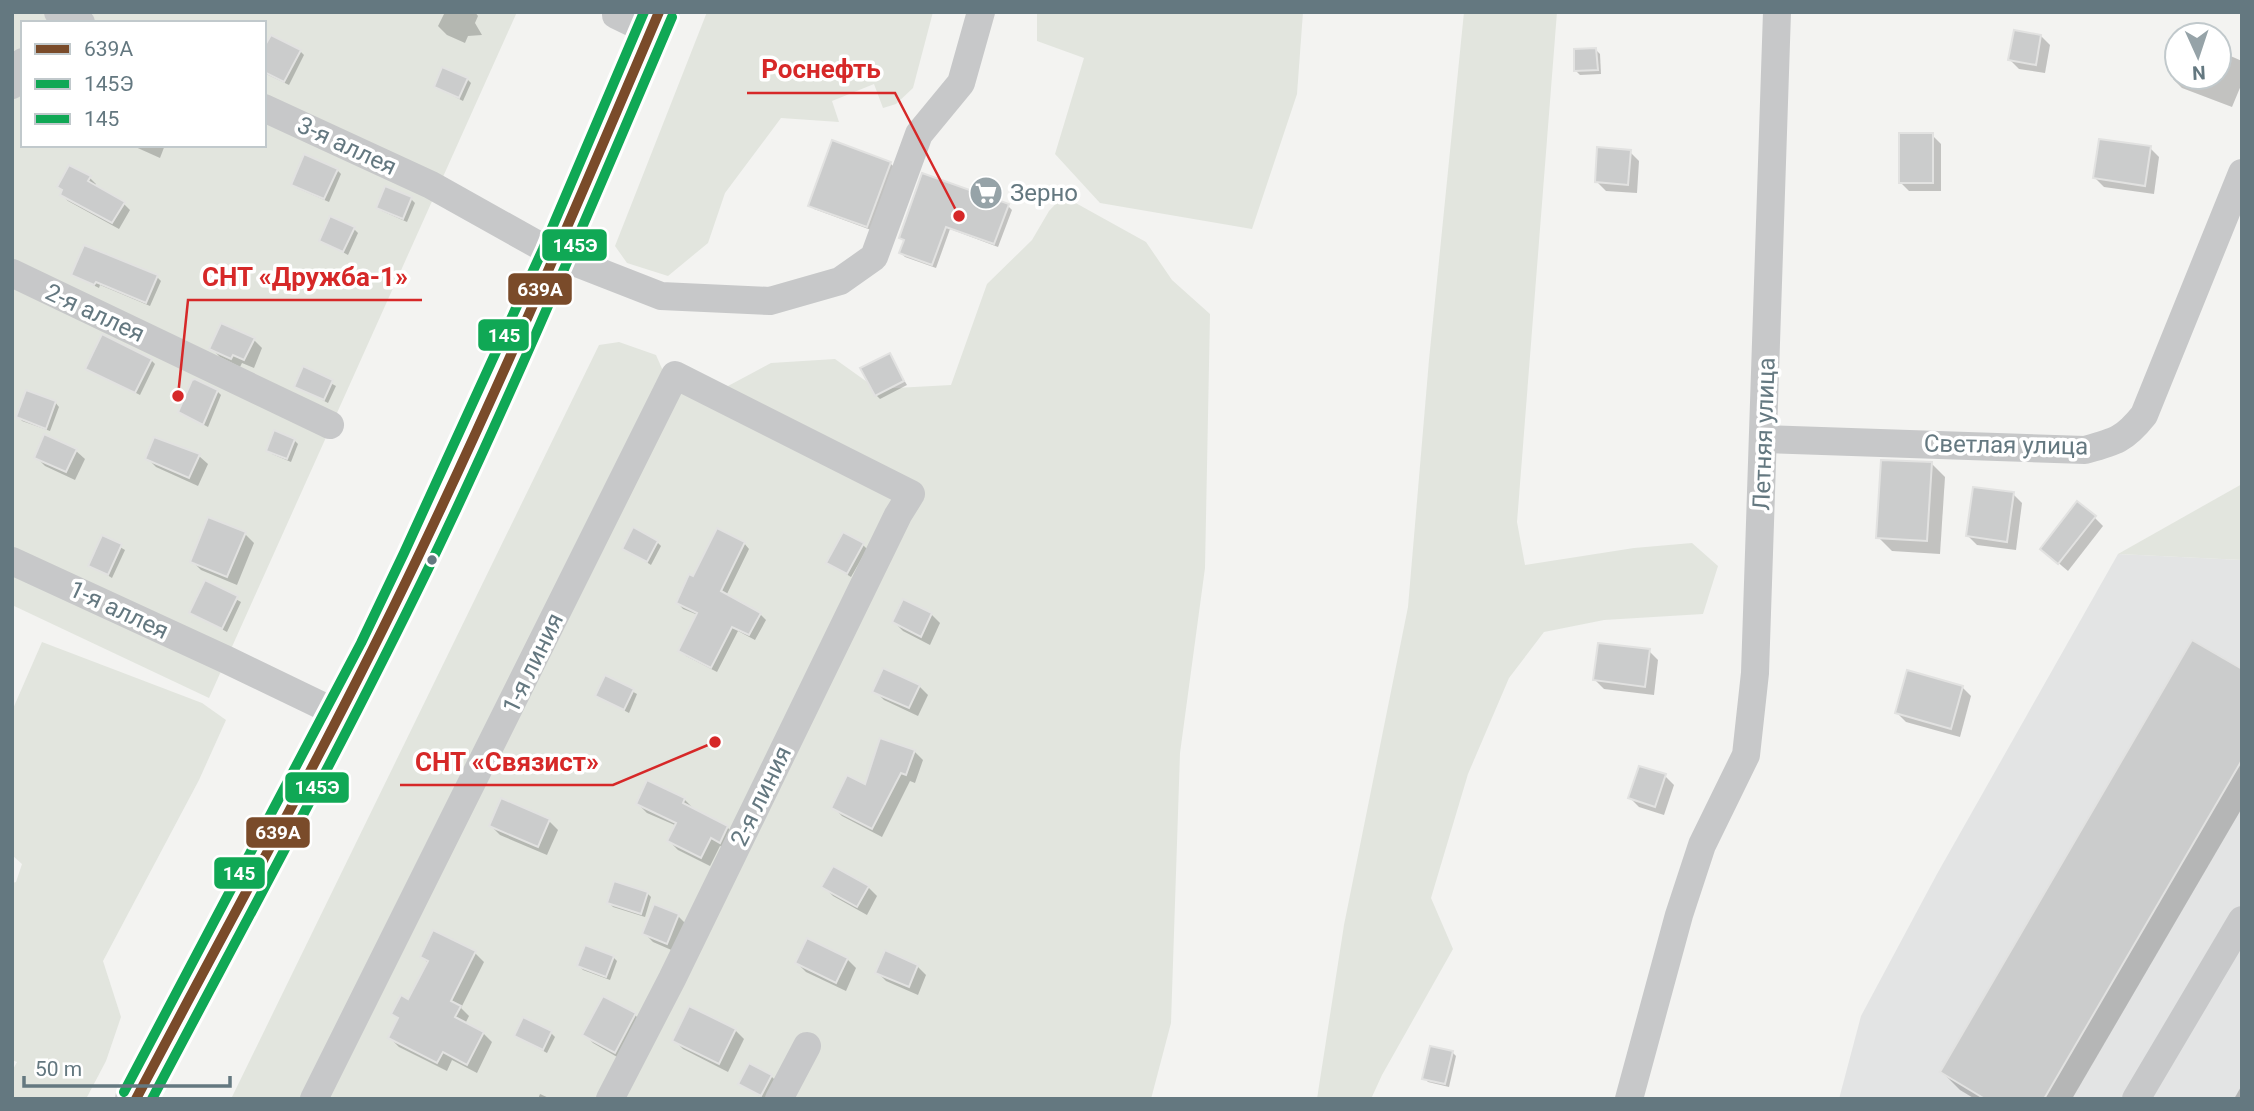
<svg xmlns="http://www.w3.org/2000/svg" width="2254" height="1111" viewBox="0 0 2254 1111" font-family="Roboto,sans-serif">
	<rect width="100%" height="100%" fill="#f3f3f1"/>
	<path fill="#e3e4e4" d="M2118,554L2242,560V1099H1839L1861,1016L1937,874Z"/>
	<g fill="#e2e5de" fill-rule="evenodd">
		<path d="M12,12H517L209,698L12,605ZM23,23H264V145H23Z"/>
		<path d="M707,12H933L913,88L896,104L883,108L874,84L832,101L839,122L781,118L725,193L708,243L668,276L627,263L615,246Z"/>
		<path d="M1037,12H1303L1297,94L1252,229L1100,203L1055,154L1084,58L1037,41Z"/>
		<path d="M1464,12H1557L1517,522L1525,565L1634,548L1692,543L1718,566L1703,614L1604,620L1544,632L1509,678L1468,774L1431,898L1453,949L1382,1075L1371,1099H1317L1344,925L1408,607L1429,360Z"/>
		<path d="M1063,196L1146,242L1172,280L1210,314L1205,568L1180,753L1171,1023L1151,1099H231L599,345L619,342L656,355L667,380L728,386L771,363L835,359L877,389L951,385L987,284L1032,240L1049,211Z"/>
		<path d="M2242,484V560L2118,554Z"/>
		<path d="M42,642L202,703L226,720L199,780L103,961L121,1017L106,1061L86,1099H12V1071L17,1062L12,1060V883L16,882L22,864L12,855V711Z"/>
	</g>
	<g fill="#0003">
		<path d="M445,12H475L478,16L475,23L482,35L468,36L465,43L447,35L438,26Z"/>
		<path d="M2041,36L2050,45L2045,73L2019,69L2010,60Z"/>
		<path d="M1596,50L1600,54L1601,74L1580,75L1576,71Z"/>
		<path d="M264,51H300L304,55L289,85L264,73Z"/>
		<path d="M2219,51L2242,61V83L2232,107L2182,88L2173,79L2177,68V77H2219Z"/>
		<path d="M467,79L471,83L463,101L436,87Z"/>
		<path d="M1932,135L1941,144V191H1909L1900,182Z"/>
		<path d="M131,145H165L160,158Z"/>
		<path d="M2150,148L2159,157L2154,194L2104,187L2095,178Z"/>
		<path d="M1630,152L1639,161L1637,193L1606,191L1597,182Z"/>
		<path d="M890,163L894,167L871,230L814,209L810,205Z"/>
		<path d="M337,170L341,174L329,202L297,188L293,184Z"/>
		<path d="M90,178L96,184L95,187L123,203L130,210L119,229L68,201L62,195Z"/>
		<path d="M411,199L415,203L407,222L382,211L378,207Z"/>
		<path d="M1008,206L1012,210L998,247L950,229L936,268L905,257L901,253L905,242L901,238Z"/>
		<path d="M354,229L358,233L348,255L321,240Z"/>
		<path d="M73,275L157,277L161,281L150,306L100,285L99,288Z"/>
		<path d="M253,339L262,348L254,368L242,363L240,367L220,357L211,348Z"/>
		<path d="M889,355L907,385L880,399L876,395Z"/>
		<path d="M151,360L155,364L140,395L87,368Z"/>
		<path d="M304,369L336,386L328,403L296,386Z"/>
		<path d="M217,391L221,395L208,427L180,412Z"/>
		<path d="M55,402L59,407L50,431L22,421L18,416Z"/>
		<path d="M294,440L298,444L291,462L272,454L268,450Z"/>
		<path d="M75,450L85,459L75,480L45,466L36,457Z"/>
		<path d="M199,456L208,464L198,486L156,467L147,458Z"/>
		<path d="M1931,463L1945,477L1940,554L1892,551L1878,537Z"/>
		<path d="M2013,494L2022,503L2016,550L1977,545L1968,536Z"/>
		<path d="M2094,517L2103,526L2068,571L2042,549Z"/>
		<path d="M245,534L254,543L237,585L201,570L192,561Z"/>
		<path d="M103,537L125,550L112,578L91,565Z"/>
		<path d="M657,542L661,546L651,565L624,548Z"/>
		<path d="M744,543L749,549L726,596L760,614L766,620L755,640L738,631L717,672L686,656L680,650L698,615L683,609L678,603Z"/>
		<path d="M863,545L867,549L851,577L828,563Z"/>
		<path d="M206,583L241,602L227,632L191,612Z"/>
		<path d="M931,614L940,623L930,645L903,631L894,622Z"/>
		<path d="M1649,651L1658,660L1654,695L1604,689L1595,680Z"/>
		<path d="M2242,671V808L2072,1099H1975L1960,1090L1942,1072Z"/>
		<path d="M606,677L637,694L629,713L597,696Z"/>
		<path d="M919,686L928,695L918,716L884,700L875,691Z"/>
		<path d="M1962,687L1971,696L1960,737L1906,722L1897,713Z"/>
		<path d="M914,751L923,760L915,783L910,781L882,837L842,816L833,807L866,787Z"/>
		<path d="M1665,776L1674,785L1664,815L1639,807L1630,798Z"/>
		<path d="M684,799L693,808L727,827L736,836L729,850L720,846L710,866L678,850L669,841L677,826L647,813L638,804Z"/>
		<path d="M549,821L558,830L547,855L500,835L491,826Z"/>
		<path d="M824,887H868L877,896L867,915L833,896Z"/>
		<path d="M647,893L651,897L645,917L613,907L609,903Z"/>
		<path d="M655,906L678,916L687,925L676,952L653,942L644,933Z"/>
		<path d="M475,953L484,962L461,1008L469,1016L465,1024L483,1033L492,1042L477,1073L452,1060L447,1071L399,1047L390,1038L399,1020L393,1014L409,1001L428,963L422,957Z"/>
		<path d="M613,957L617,961L610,980L583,970L579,966Z"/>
		<path d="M847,959L856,968L846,991L806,972L797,963Z"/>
		<path d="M917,966L926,975L918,995L886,981L877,972Z"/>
		<path d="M690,1008L735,1030L744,1039L728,1072L683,1049L674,1040Z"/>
		<path d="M635,1015L644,1024L624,1061L593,1043L584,1034Z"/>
		<path d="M551,1033L555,1037L547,1053L516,1036Z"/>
		<path d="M1452,1052L1456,1056L1449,1087L1428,1082L1424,1078Z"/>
		<path d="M771,1076L775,1080L765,1099L740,1084Z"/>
		<path d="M2242,1085V1099H2234Z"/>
		<path d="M540,1094L551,1099H538Z"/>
	</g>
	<g fill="#cbcccc" stroke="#e2e2e1" stroke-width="2">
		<path d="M2014,30L2041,35L2036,65L2008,60Z"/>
		<path d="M271,35L301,50L284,82L264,72V47Z"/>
		<path d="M1596,48L1598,70L1574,71V49Z"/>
		<path d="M442,67L468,78L459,98L434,87Z"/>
		<rect x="1899" y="133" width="34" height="50"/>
		<path d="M2099,139L2151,146L2145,186L2093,178Z"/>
		<path d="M832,140L891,162L867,227L808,206Z"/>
		<path d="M1597,147L1631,150L1628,185L1595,182Z"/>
		<path d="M304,154L338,169L324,199L291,185Z"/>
		<path d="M69,165L91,176L88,181L125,202L112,223L60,195L62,190L57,187Z"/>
		<path d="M922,173L1009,204L994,244L946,227L932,265L899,253L904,240L899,238Z"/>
		<path d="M385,186L412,197L403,219L376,208Z"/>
		<path d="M330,216L355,227L343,252L319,241Z"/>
		<path d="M84,245L158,275L146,303L96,282L94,285L71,275Z"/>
		<path d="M221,323L255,338L244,360L233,355L231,359L209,349Z"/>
		<path d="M102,334L152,359L135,393L85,369Z"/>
		<path d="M890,353L904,381L875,396L860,368Z"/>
		<path d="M303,366L333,380L324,400L294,387Z"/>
		<path d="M195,379L218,390L203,425L178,412L192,380Z"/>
		<path d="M26,390L56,401L46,429L16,417Z"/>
		<path d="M274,430L295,439L287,459L266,451Z"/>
		<path d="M44,434L77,449L66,472L34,458Z"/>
		<path d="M154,437L200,454L189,478L145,459Z"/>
		<path d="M1881,460L1932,462L1927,541L1876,538Z"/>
		<path d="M1973,487L2014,492L2007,542L1966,536Z"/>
		<path d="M2077,501L2096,516L2058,564L2040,549Z"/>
		<path d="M208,517L246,532L227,577L190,562Z"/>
		<path d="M633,527L658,541L647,562L622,549Z"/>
		<path d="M717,528L745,542L721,591L761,613L749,635L732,627L711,668L678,651L697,613L676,603L689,574L693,576Z"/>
		<path d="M843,532L864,543L847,574L826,563Z"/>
		<path d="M102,535L122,544L108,575L88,566Z"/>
		<path d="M205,580L238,596L222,629L189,613Z"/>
		<path d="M903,599L932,613L921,637L892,622Z"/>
		<path d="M2192,640L2242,669V760L2044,1099H1985L1940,1072Z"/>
		<path d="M1598,643L1650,649L1645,687L1593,680Z"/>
		<path d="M883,668L920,685L909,708L872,692Z"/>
		<path d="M1907,670L1963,686L1951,729L1895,713Z"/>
		<path d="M605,675L634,689L624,710L595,696Z"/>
		<path d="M880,738L915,750L906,775L901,773L872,829L831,808L847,775L865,784Z"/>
		<path d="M1639,766L1666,774L1655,807L1628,798Z"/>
		<path d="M647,780L685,798L683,803L728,826L720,843L711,838L701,858L667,841L676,823L636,804Z"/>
		<path d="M501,798L550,819L538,847L489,826Z"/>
		<path d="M833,866L869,886L857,907L821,887Z"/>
		<path d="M614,881L648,892L641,914L607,903Z"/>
		<path d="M654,904L679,914L667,944L642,934Z"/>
		<path d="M433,930L476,951L451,1001L461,1006L455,1017L484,1032L467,1065L443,1052L437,1063L388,1038L398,1018L391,1014L401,995L408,999L428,961L420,957Z"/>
		<path d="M807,938L848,958L836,983L795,963Z"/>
		<path d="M585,945L614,956L606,977L577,966Z"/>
		<path d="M885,950L918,965L909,987L875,973Z"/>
		<path d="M603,996L636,1013L615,1053L582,1035Z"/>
		<path d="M689,1006L736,1029L719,1064L672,1041Z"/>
		<path d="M523,1017L552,1031L543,1050L514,1036Z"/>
		<path d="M1430,1046L1453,1051L1445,1084L1422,1079Z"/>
		<path d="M749,1063L772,1075L761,1096L738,1084Z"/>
	</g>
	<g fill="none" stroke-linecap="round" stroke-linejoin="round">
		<defs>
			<path id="highway" d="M136,1099L373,649L417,559L556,255L659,12"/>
		</defs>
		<use href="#highway" stroke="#cfd0d0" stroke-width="42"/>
		<g stroke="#c7c8c9" stroke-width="28">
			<path d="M58,12L81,23"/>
			<path d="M616,12V15L651,32"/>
			<path d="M12,85L23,62"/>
			<path d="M264,108L431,185L556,255L661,296L770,301L840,281L874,257L919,134L961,83L981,12"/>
			<path d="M12,273L330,425"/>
			<path d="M1764,439L2085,450C2115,442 2124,440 2144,415L2242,173"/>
			<path d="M12,561L227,660L339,714"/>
			<path d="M314,1099L675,375L911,494L898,515L672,979L610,1099"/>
			<path d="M779,1099L807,1046"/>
			<path d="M1629,1099L1679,915L1702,845L1746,755L1755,673L1777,12"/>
			<path d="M2136,1099L2242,920"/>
		</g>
		<use href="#highway" stroke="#dddedd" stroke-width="38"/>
		<defs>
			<path id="bus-1" d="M136,1099C230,920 329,743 416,561C502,381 581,196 659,12"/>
			<path id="bus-2" d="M152,1099C245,923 341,748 428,569C515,388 593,202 672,17"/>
			<path id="bus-3" d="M124,1092L361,643L404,553L543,249L644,12"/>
		</defs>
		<use href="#bus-1" stroke="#fff" stroke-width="16"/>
		<use href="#bus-2" stroke="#fff" stroke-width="16"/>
		<use href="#bus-3" stroke="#fff" stroke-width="16"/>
		<use href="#bus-1" stroke="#7a4b2a" stroke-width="10"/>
		<use href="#bus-2" stroke="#10a855" stroke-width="10"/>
		<use href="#bus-3" stroke="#10a855" stroke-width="10"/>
	</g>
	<defs>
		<symbol id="supermarket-disc" viewBox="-11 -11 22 22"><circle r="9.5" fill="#96a3a8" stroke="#fff"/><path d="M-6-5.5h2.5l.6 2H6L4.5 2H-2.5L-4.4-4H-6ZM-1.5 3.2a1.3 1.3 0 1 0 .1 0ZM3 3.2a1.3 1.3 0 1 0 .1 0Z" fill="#fff"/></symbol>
	</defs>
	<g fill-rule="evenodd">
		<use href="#supermarket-disc" x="967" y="174" width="38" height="38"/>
	</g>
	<circle fill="#647880" stroke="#fff" stroke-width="2.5" cx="432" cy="560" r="6"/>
	<g text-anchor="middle" stroke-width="7" stroke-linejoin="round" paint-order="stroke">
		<g font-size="24" fill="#647880" stroke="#fff">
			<text transform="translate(347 146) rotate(25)" y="8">3-я аллея</text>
			<text transform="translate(95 313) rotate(25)" y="8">2-я аллея</text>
			<text transform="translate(1764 434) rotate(-88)" y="8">Летняя улица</text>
			<text transform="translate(2006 445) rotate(1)" y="8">Светлая улица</text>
			<text transform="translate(119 610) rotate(25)" y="8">1-я аллея</text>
			<text transform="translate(533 663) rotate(-64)" y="8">1-я линия</text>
			<text transform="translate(761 796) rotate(-64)" y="8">2-я линия</text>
		</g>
		<g font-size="24" fill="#647880" stroke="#fff" text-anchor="start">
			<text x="1010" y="201">Зерно</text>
		</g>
	</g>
	<path fill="none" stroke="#d62828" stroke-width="2.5" d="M959 216L895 93H747M178 396L188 300H422M715 742L613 785H400"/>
	<g fill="#d62828" stroke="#fff" stroke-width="2.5">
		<circle cx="959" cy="216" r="7"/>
		<circle cx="178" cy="396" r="7"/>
		<circle cx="715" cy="742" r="7"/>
	</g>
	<g font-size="26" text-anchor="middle" font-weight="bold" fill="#d62828" stroke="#fff" stroke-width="7" stroke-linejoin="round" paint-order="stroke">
		<text x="821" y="78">Роснефть</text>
		<text x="305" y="286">СНТ «Дружба-1»</text>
		<text x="507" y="771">СНТ «Связист»</text>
	</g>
	<g stroke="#fff" stroke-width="2.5">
		<rect x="541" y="228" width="67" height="34" rx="7" fill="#10a855"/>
		<rect x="507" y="272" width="66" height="34" rx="7" fill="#7a4b2a"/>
		<rect x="477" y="318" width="53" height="34" rx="7" fill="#10a855"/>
		<rect x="284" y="771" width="66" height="33" rx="7" fill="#10a855"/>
		<rect x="245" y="816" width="66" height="33" rx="7" fill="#7a4b2a"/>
		<rect x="213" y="856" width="53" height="34" rx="7" fill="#10a855"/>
	</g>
	<g font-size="19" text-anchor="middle" font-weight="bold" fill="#fff">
		<text x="575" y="252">145Э</text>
		<text x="540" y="296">639А</text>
		<text x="504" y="342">145</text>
		<text x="317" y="794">145Э</text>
		<text x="278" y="839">639А</text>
		<text x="239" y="880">145</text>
	</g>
	<rect width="2254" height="1111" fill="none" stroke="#647880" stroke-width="28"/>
	<rect x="21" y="21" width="245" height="126" fill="#ffffff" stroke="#c1c9cc" stroke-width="2"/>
	<rect x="35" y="44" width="35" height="10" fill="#7a4b2a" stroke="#c1c9cc" stroke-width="2"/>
	<text x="84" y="56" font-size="21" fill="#647880">639А</text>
	<rect x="35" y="79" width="35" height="10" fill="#10a855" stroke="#c1c9cc" stroke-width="2"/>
	<text x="84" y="91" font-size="21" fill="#647880">145Э</text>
	<rect x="35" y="114" width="35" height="10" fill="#10a855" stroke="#c1c9cc" stroke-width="2"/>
	<text x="84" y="126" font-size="21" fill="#647880">145</text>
	<g transform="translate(2198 56) rotate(177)"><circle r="33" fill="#ffffff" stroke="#c1c9cc" stroke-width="2"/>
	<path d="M0-5L12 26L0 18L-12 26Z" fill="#96a3a8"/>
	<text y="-10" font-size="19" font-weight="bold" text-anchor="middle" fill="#647880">N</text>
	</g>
	<path d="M24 1076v10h206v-10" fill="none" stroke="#647880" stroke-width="3.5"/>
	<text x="35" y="1076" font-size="21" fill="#647880" stroke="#ffffff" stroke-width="5" paint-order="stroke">50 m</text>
</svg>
